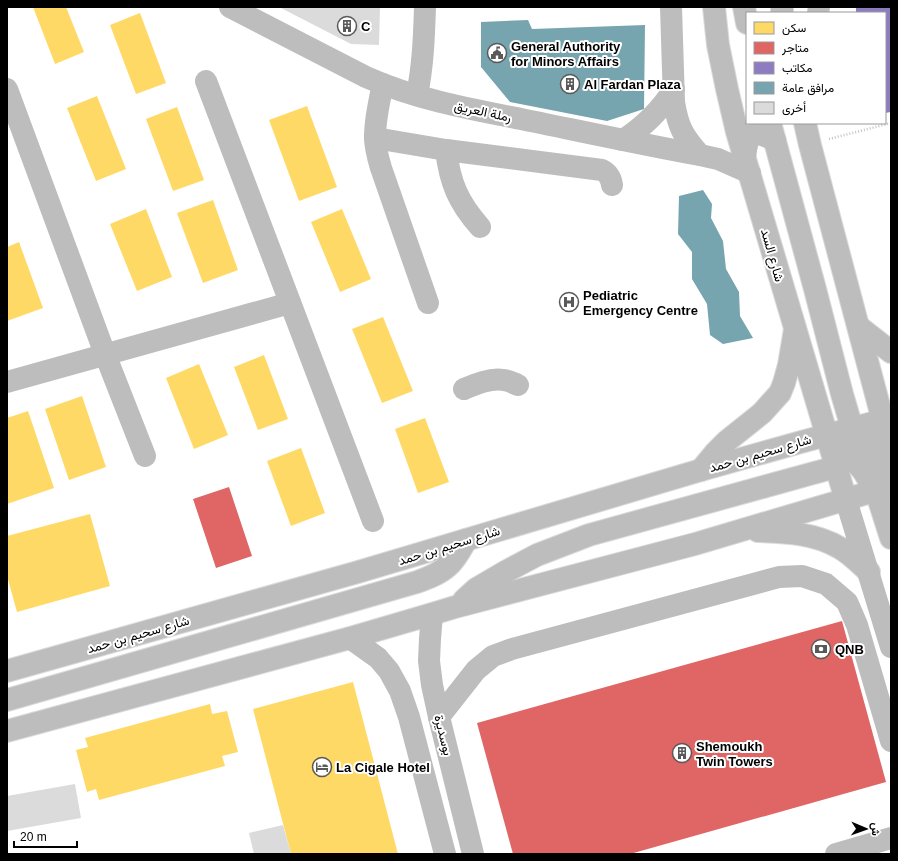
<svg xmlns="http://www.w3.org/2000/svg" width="898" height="861" viewBox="0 0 898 861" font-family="Helvetica,Vazirmatn,sans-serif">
	<rect width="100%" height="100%" fill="#fff"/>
	<g fill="#ffd966">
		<path d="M33,7H66L84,52L55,64Z"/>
		<path d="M140,13L166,83L136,94L110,25Z"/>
		<path d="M97,96L126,169L96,181L67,108Z"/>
		<path d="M307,106L337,187L299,201L269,120Z"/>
		<path d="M177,107L204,180L173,191L146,119Z"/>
		<path d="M213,200L238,270L203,283L177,213Z"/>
		<path d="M146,209L172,277L137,291L110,224Z"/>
		<path d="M342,209L371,279L340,292L311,222Z"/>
		<path d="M19,242L43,308L7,321V247Z"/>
		<path d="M383,317L413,391L382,403L352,329Z"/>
		<path d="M264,355L288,419L258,430L234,367Z"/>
		<path d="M199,364L228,435L194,449L166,378Z"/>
		<path d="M82,396L106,467L69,480L45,409Z"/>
		<path d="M28,411L54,488L7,504V418Z"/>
		<path d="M425,418L449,482L418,493L395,429Z"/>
		<path d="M301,448L325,513L291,526L267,461Z"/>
		<path d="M90,514L110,586L17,612L7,576V536Z"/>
		<path d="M353,682L398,854H291L253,709Z"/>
		<path d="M210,704L212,714L227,711L238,752L222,756L225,766L99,800L96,789L87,792L76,750L88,747L85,738Z"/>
	</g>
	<g fill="#e06666">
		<path d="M229,487L252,556L216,568L193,499Z"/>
		<path d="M842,621L886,782L630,854H513L477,723Z"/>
	</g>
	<path fill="#8e7cc3" d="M856,7H891V112L885,113V13H856Z"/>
	<g fill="#76a5af">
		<path d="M528,20L532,29L645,25L644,109L607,121L510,102L481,67V22Z"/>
		<path d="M703,190L712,204L711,218L723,241L726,269L739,292L740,316L753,338L723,344L710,335L707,304L692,279V252L678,234L679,196Z"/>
	</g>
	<g fill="#dbdbdb">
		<path d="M279,7H380L379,45L351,44Z"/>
		<path d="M75,784L81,818L7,831V796Z"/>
		<path d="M283,825L291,854H254L249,833Z"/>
	</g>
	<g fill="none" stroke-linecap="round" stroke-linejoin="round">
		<defs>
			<g id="major">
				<path d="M714,7L718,45L727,89L737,132L846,500"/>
				<path d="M782,7V13"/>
				<path d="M805,123L810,145L891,451"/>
			</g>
			<g id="highway">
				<path d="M744,7L747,23"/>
				<path d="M770,123L815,289L842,394L852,428L861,445L872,459L891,476"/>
				<path d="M859,327L891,352"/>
				<path d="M842,450L862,469L876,491L891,538"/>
				<path d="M862,469L872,459L891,447"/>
				<path d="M701,470L716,452L727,441L762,413L780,393L784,383L789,365L795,329"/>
				<path d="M758,531C786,532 816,533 840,548C851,554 860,564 869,572"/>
				<path d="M464,600L476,589L505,572L537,555L589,535L810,474L836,467L850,457L883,420"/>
				<path d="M7,671L358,572L701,470L801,442L891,418"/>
				<path d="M7,700L417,582C428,578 439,574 448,566C456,559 461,549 466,540"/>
				<path d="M7,731L350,638L432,614L455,607L695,544L891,486"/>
			</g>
		</defs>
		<use href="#major" stroke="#dbdbdb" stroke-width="24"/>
		<use href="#highway" stroke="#dbdbdb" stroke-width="24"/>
		<path stroke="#c2c2c2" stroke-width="2.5" stroke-dasharray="1 2" stroke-linecap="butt" d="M829,139L891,123"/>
		<g stroke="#bdbdbd" stroke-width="22">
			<path d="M230,7L366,77C415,99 469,109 521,119C580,131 640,144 700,155L718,159L750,173"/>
			<path d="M671,7L674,102C678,127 683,136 700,155"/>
			<path d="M818,13L819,7"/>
			<path d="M206,81L373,521"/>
			<path d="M383,84C379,102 375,119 375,137C375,148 378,158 381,168L428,303"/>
			<path d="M7,89L105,354L145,456"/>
			<path d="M417,95C423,65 424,38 425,7"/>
			<path d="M375,138L446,150L602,170C608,173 611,178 612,185"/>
			<path d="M623,140C645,126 660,111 674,89"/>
			<path d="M446,150C450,183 458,202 480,227"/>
			<path d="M745,157C749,130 750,130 775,140"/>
			<path d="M7,382L290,303"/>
			<path d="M464,389C476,384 490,378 503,380C508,380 513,383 518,385"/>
			<path d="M846,500L891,647"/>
			<path d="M432,614L430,639L429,661L432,685L439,717L473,854"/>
			<path d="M350,638L378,658L389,671L400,691L409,717L445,854"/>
			<path d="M439,717L476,670L493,656L512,649L779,577L802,576L826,584L847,602L857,625L891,741"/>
			<path d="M836,854L891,838"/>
		</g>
		<use href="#major" stroke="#bdbdbd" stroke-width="22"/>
		<use href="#highway" stroke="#bdbdbd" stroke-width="22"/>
	</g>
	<defs>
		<symbol id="building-ring" viewBox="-11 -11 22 22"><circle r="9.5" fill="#fff" stroke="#595959" stroke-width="1.5"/><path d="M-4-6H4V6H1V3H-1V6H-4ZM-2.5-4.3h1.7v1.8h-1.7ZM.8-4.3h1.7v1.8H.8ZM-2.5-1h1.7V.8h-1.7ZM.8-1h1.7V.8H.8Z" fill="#595959"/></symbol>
		<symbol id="civic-ring" viewBox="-11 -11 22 22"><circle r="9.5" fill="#fff" stroke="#595959" stroke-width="1.5"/><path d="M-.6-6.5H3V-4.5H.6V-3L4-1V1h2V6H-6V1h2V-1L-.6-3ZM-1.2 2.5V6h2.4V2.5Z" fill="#595959"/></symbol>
		<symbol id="hospital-ring" viewBox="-11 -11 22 22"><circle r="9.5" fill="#fff" stroke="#595959" stroke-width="1.5"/><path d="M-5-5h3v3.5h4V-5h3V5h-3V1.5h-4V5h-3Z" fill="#595959"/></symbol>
		<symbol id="bank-ring" viewBox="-11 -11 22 22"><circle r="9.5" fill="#fff" stroke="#595959" stroke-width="1.5"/><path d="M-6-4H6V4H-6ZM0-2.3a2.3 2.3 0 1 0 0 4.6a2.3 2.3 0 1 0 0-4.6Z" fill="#595959"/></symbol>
		<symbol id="hotel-ring" viewBox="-11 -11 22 22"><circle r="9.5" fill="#fff" stroke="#595959" stroke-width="1.5"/><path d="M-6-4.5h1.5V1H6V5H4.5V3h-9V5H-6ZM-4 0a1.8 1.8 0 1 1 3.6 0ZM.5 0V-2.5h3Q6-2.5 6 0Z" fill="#595959"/></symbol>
	</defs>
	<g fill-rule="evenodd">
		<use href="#building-ring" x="336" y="15" width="22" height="22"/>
		<use href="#civic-ring" x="486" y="42" width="22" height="22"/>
		<use href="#building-ring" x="559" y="73" width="22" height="22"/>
		<use href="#hospital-ring" x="558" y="291" width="22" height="22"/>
		<use href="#bank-ring" x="810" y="638" width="22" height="22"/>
		<use href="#building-ring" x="671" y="742" width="22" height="22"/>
		<use href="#hotel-ring" x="311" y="756" width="22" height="22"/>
	</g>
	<g text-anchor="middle" stroke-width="4" stroke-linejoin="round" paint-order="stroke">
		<g font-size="13" font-weight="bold" fill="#000" stroke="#fff" text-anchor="start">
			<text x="361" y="31">C</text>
			<text x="511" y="51">General Authority<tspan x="511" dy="15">for Minors Affairs</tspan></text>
			<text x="584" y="89">Al Fardan Plaza</text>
			<text x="583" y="300">Pediatric<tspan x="583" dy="15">Emergency Centre</tspan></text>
			<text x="835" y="654">QNB</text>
			<text x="696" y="751">Shemoukh<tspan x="696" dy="15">Twin Towers</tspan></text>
			<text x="336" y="772">La Cigale Hotel</text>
		</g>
		<g font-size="13" fill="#000" stroke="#fff">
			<text transform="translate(483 111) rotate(12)" y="5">رملة العريق</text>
			<text transform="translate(773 255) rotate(74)" y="5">شارع السد</text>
			<text transform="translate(760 453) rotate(-16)" y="5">شارع سحيم بن حمد</text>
			<text transform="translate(449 545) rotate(-17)" y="5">شارع سحيم بن حمد</text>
			<text transform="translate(138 634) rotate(-16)" y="5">شارع سحيم بن حمد</text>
			<text transform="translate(444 735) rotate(76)" y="5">بوسديرة</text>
		</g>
	</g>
	<rect width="898" height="861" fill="none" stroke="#000000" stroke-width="16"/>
	<rect x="746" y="12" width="140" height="112" fill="#ffffff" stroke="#999999"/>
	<rect x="754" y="22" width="20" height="12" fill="#ffd966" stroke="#999999"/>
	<text x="782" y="32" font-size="12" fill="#000000">سكن</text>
	<rect x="754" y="42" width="20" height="12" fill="#e06666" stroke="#999999"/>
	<text x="782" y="52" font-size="12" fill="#000000">متاجر</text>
	<rect x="754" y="62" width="20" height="12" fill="#8e7cc3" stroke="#999999"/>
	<text x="782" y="72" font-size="12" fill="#000000">مكاتب</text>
	<rect x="754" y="82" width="20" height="12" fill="#76a5af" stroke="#999999"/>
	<text x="782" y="92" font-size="12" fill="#000000">مرافق عامة</text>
	<rect x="754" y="102" width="20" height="12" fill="#dbdbdb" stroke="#999999"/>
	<text x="782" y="112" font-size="12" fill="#000000">أخرى</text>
	<g transform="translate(866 829) rotate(92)" stroke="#ffffff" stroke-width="3" paint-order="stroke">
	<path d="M0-3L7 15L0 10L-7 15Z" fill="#000000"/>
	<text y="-6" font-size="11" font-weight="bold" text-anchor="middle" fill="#000000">ش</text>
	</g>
	<path d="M14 841v6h63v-6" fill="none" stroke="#000000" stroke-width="2"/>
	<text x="20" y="841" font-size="12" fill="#000000" stroke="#ffffff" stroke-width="3" paint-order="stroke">20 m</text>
</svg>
